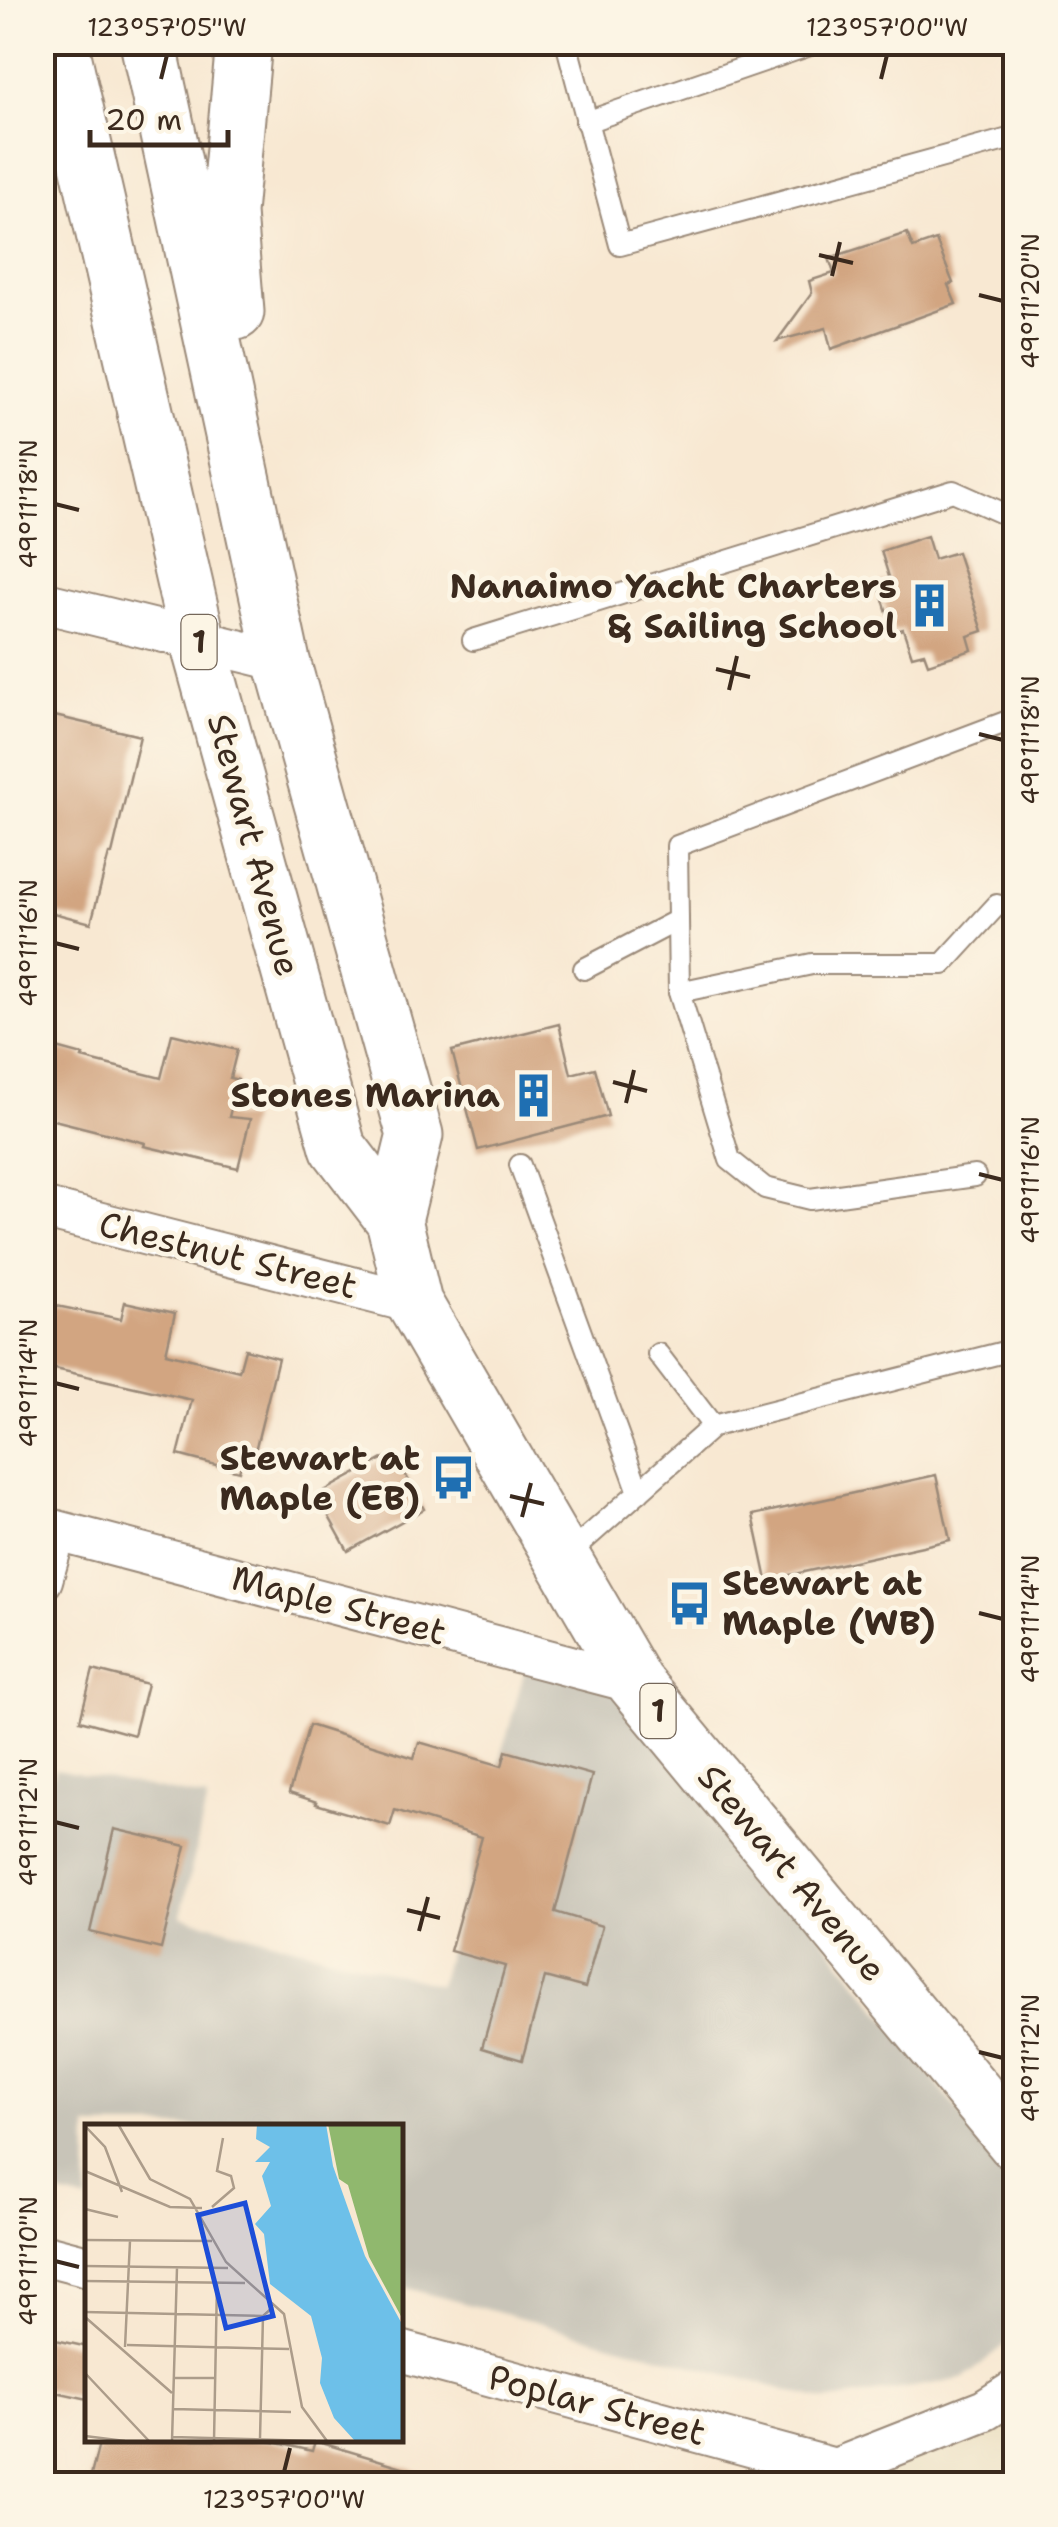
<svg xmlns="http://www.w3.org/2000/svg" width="1058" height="2527" viewBox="0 0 1058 2527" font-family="'Shantell Sans',sans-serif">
	<rect width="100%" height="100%" fill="#fcf5e5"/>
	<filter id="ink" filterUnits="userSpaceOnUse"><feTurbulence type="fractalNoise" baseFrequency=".01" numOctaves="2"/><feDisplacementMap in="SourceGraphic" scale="20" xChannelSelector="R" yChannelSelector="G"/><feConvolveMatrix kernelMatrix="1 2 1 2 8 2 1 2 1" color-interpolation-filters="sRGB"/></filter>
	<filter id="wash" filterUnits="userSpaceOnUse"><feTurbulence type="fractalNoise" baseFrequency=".0048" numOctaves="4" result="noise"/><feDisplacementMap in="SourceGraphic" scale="40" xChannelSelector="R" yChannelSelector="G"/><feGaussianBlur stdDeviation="2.25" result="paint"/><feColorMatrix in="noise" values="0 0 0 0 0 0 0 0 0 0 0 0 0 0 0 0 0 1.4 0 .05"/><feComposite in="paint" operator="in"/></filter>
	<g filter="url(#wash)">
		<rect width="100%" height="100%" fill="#f8e8d2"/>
		<path fill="#e7daba" d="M1015,2405V2484H840Z"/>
		<path fill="#c8c4b8" d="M527,1662L628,1689L1015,2184V2337L962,2379L826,2401L400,2286V2127H88L87,2202L43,2190L42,1814L55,1769L207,1799L181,1916L439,1985Z"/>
		<g id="blocks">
			<g fill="#d2a581">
				<path d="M907,233L913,248L936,240L953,283L948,285L956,304L831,349L826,328L777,341L812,293L809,281L834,273L829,258Z"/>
				<path d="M927,536L934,559L957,552L983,631L968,636L972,650L928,664L924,653L912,656L903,629L893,632L878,583L890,580L881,551Z"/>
				<path d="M42,713L140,736L112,854H109L91,923L42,910Z"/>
				<path d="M559,1024L571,1074L595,1068L608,1116L478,1150L452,1051Z"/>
				<path d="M172,1034L237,1050L230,1078L238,1080L229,1117L250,1119L238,1168L144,1146L145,1143L42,1117V1044L83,1055L82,1058L161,1078Z"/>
				<path d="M125,1302L175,1313L166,1353L239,1371L245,1349L278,1358L252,1463L242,1461L239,1471L178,1455L192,1400L42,1366V1303L121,1319Z"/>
				<path d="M394,1453L424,1509L348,1551L317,1495Z"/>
				<path d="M936,1475L950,1540L767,1580L753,1515Z"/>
				<path d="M93,1670L147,1684L134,1735L80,1720Z"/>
				<path d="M309,1725L414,1758L419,1742L502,1766L506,1751L592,1775L555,1912L602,1926L585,1988L545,1977L522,2060L482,2048L505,1966L450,1951L482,1837L395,1810L390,1826L316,1804L317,1802L289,1793Z"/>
				<path d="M114,1829L186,1846L161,1949L90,1932Z"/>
				<path d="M42,2337L88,2347V2399L42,2389Z"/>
				<path d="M100,2440H265L312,2451L315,2441L429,2475L428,2484H111L90,2479Z"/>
			</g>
		</g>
	</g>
	<g filter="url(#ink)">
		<use href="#blocks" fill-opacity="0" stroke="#9a8978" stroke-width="2.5"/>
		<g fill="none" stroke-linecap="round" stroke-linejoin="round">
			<defs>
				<g id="lane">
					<path d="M566,42L620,245L1016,137"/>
					<path d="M586,122L819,42"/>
					<path d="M473,640L953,491L1016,519"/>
					<path d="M997,905L943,964H812L679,992L677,846L1016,718"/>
					<path d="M584,969L678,920"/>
					<path d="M679,992L730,1160L765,1188L810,1199L975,1176"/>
					<path d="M520,1165L639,1492"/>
					<path d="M658,1354L713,1426"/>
					<path d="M564,1558L713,1426L1016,1349"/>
				</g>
				<g id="street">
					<path d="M42,602L282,661"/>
					<path d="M42,1208L414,1303"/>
					<path d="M42,1527L635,1683"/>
					<path d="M42,1580L56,1531"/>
					<path d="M42,2254L88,2266"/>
					<path d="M400,2351L835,2469L985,2410L1016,2390"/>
				</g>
				<g id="highway">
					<path d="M60,42L198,642L338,1147L394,1220L414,1303L635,1683L1016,2143"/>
					<path d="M148,42L282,661L415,1135L394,1220"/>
					<path d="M236,312L228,213L244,42"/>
				</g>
			</defs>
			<use href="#lane" stroke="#9a8978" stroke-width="24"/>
			<use href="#street" stroke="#9a8978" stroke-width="44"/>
			<use href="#highway" stroke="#9a8978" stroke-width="59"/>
			<use href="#lane" stroke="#fff" stroke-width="20"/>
			<use href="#street" stroke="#fff" stroke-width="40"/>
			<use href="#highway" stroke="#fff" stroke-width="55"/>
		</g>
	</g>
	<path fill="none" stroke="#3b2a1e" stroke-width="4" d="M161,79L167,55M881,79L887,55M819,255L853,263M832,276L840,242M979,295L1003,301M55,504L79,510M716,669L750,677M729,690L737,656M979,734L1003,740M55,943L79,949M613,1082L647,1091M626,1103L634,1070M979,1174L1003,1180M55,1383L79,1389M510,1496L544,1504M522,1517L531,1483M979,1613L1003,1619M55,1822L79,1828M407,1910L440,1918M419,1931L428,1897M979,2052L1003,2058M55,2261L79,2267M284,2472L290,2448"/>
	<defs>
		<symbol id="building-bare" viewBox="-9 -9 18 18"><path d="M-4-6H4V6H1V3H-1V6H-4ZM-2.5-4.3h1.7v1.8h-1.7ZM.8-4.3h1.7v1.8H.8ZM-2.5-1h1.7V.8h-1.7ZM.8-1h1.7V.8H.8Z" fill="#1f6fb2" stroke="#fcf5e5" stroke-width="2.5" paint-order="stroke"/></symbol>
		<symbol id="bus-bare" viewBox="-9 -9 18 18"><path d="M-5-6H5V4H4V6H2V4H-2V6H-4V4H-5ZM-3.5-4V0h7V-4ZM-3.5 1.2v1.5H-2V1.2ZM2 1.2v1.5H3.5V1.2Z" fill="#1f6fb2" stroke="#fcf5e5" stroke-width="2.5" paint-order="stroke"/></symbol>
	</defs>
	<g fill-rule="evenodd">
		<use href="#building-bare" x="898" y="574" width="63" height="63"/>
		<use href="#building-bare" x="502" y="1064" width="63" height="63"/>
		<use href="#bus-bare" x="422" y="1446" width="63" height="63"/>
		<use href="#bus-bare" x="658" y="1572" width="63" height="63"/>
	</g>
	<g text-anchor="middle" stroke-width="9" stroke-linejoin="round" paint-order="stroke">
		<g fill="#fcf5e5" stroke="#75675a" stroke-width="2.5">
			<rect x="181.5" y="615" width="35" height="54" rx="8"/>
			<rect x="640.5" y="1684" width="35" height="54" rx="8"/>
		</g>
		<g font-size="32" font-weight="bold" fill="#3b2a1e">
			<text x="199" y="653">1</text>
			<text x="658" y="1722">1</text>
		</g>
		<g font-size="35" font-weight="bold" fill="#3b2a1e" stroke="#fcf5e5" text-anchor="end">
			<text x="897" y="598">Nanaimo Yacht Charters<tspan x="897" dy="40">&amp; Sailing School</tspan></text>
			<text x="500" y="1107">Stones Marina</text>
			<text x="420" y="1470">Stewart at<tspan x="420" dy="40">Maple (EB)</tspan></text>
			<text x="722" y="1595" text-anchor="start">Stewart at<tspan x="722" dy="40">Maple (WB)</tspan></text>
		</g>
		<g font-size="35" fill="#3b2a1e" stroke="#fcf5e5">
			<text transform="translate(254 845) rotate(75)" y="12">Stewart Avenue</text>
			<text transform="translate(228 1255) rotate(14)" y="12">Chestnut Street</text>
			<text transform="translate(339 1605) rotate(15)" y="12">Maple Street</text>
			<text transform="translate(792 1873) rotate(50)" y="12">Stewart Avenue</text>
			<text transform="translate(597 2405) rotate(15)" y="12">Poplar Street</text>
		</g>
	</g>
	<g transform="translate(85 2124)">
		<rect width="318" height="318" fill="#f8e8d2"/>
		<path d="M243,0H317V194L284,133L263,61L254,55Z" fill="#90b86e"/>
		<path d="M172,0H241L248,42L280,132L317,200V317H270L249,294L235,259L237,234L226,192L185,160L179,110L170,100L186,82L177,52L185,38H170L185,23L171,15Z" fill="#6dc0e9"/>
		<path fill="none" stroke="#ac9c8a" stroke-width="2.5" d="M33,0L65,55L105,75L141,138L199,190L217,283L242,317M0,2L20,23L37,68M0,47L85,83L117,84M127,83L149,64L146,52L132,47L138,14M0,85L33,93M0,116L127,117M0,142L143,144M0,157L160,159M0,188L178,192L188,183M0,193L87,269M42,221L204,225M40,223L45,117M0,249L64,317M89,254H130M88,285L206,288M0,312L40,317M87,313L231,317M175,314L178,192M87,317L92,144M129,317L132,159"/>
		<path fill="#1d4ed8" fill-opacity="0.15" stroke="#1d4ed8" stroke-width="5" d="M160,79L188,192L141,204L113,91Z"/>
		<rect width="318" height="318" fill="none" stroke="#3b2a1e" stroke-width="5"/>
	</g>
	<rect width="1058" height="2527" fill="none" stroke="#fcf5e5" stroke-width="110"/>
	<path d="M90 130v15h138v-15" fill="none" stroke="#3b2a1e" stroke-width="5"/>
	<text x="105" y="130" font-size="30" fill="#3b2a1e" stroke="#fcf5e5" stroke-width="8" paint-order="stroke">20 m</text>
	<rect x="55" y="55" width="948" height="2417" fill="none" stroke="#3b2a1e" stroke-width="4"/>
	<g font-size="25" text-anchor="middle" fill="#3b2a1e">
		<text x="167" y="36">123°57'05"W</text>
		<text x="887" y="36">123°57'00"W</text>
		<text transform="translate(1030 301) rotate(-90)" y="9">49°11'20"N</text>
		<text transform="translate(28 504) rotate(-90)" y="9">49°11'18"N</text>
		<text transform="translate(1030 740) rotate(-90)" y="9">49°11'18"N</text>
		<text transform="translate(28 943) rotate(-90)" y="9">49°11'16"N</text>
		<text transform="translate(1030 1180) rotate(-90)" y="9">49°11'16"N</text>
		<text transform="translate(28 1383) rotate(-90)" y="9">49°11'14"N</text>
		<text transform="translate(1030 1619) rotate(-90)" y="9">49°11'14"N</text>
		<text transform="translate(28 1822) rotate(-90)" y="9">49°11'12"N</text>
		<text transform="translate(1030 2058) rotate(-90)" y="9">49°11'12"N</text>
		<text transform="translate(28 2261) rotate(-90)" y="9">49°11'10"N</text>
		<text x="284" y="2508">123°57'00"W</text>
	</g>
</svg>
